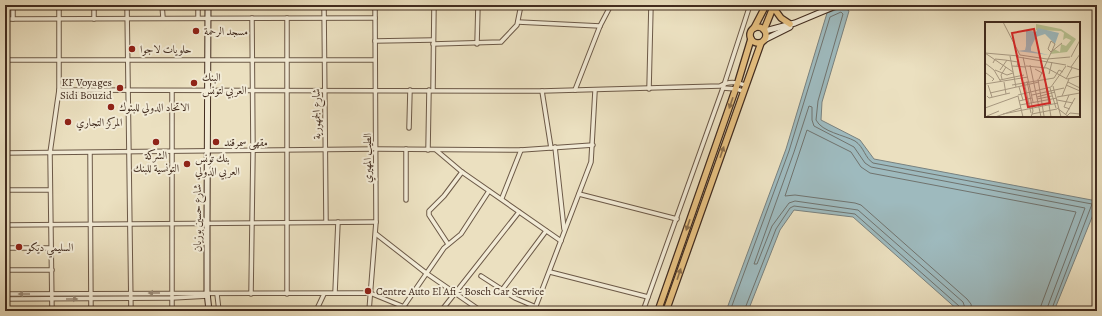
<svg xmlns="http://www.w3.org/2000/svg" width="1102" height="316" viewBox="0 0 1102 316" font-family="Alegreya,Amiri,serif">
	<rect width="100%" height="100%" fill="#ebe0c0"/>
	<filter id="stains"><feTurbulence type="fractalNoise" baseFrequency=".005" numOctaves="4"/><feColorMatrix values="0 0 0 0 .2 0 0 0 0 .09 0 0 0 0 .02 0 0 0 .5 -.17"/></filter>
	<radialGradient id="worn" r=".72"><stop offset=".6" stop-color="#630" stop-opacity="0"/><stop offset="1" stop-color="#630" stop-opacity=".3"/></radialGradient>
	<path fill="#9ebabe" stroke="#79817e" d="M844,7L849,11L822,102L821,120L860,140L874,159L1097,201V205L1054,311H959L853,217L794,210L780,230L748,311H726L786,149L827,13Z"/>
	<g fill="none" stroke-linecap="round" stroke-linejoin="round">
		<g stroke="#70736e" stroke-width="1">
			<path d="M730,311L789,151L830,17L841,12L843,14L818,101L816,120C822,132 844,135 855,141C864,147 865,158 873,163L1092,204L1051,311"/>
			<path d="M744,311L776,229L790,208L794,206L855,214L959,306L961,311"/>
			<path d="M966,311L963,302L858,210L795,201L789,203L772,226L757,264H754L794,152L809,106L812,107V120L814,126L854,147L865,163L871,167L1085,208L1046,311"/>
			<path d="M972,311L971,304L967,299L861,205L855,203L795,195L785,196L807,130L851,152L861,167L870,173L1076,212L1039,311"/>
		</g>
		<defs>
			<g id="street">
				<path d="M94,5V19"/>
				<path d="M127,5L131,311"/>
				<path d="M162,5L163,18"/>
				<path d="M198,5V18"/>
				<path d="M324,5L326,222"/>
				<path d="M741,5L750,6"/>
				<path d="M5,19L375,18"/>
				<path d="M13,19V5"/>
				<path d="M518,22L600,26"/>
				<path d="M375,41L433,40"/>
				<path d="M433,44L501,42L517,25L521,5"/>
				<path d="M477,44L478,5"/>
				<path d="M5,60H375"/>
				<path d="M723,88L736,89L743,91"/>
				<path d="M649,89L651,5"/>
				<path d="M59,90L542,91L720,86C728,81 737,82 745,85"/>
				<path d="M433,90L434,5"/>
				<path d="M575,90L600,26L611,5"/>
				<path d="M542,91L551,148"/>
				<path d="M409,128L410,90"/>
				<path d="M555,147L564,229"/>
				<path d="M428,150L429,90"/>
				<path d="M436,150L462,172L561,241"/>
				<path d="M5,153L376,149L521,150L593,145"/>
				<path d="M90,153L91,311"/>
				<path d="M5,190H50"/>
				<path d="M579,194L677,219"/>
				<path d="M502,198L521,150"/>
				<path d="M406,200V149"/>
				<path d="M5,225L376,222"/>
				<path d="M376,234L426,273L481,311"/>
				<path d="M448,244L429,215V211L444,196L462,172"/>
				<path d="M5,248H51"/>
				<path d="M5,270H52"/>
				<path d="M550,272L648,297"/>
				<path d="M481,276L515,298L536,307"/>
				<path d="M502,290L546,231"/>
				<path d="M335,293L338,222"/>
				<path d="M5,294L370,293L414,311"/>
				<path d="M217,294L219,311"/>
				<path d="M251,294L253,151L252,18"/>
				<path d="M287,294V18"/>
				<path d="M5,299L172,298L208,296"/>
				<path d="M404,306L444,248L461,234L489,191"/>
				<path d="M52,311L50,153L59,90V5"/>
				<path d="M172,311V91"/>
				<path d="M316,311L324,294"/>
				<path d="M369,311L376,222L375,5"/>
				<path d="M441,311L519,212"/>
				<path d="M534,311L591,162L595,91"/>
				<path d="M643,311L723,88L750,5"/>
			</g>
			<g id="secondary">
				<path d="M208,5L207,223V292L209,311"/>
				<path d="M765,31L795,23L838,5"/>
				<path d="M764,40L790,27"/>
			</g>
			<g id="primary">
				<path d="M773,7L781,18L790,24"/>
				<circle cx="758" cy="35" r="8"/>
				<path d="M754,28L766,5"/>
				<path d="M764,30L774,5"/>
				<path d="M658,311L738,82L751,39"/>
				<path d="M666,311L761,43"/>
			</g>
		</defs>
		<use href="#street" stroke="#6c5947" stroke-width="5.5"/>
		<use href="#secondary" stroke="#422c1f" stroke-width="7"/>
		<use href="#primary" stroke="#422c1f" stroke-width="8"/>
		<use href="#street" stroke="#f2ebd6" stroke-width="3.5"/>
		<use href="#secondary" stroke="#f2ebd6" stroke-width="5"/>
		<use href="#primary" stroke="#e6c080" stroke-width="5.5"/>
	</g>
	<defs><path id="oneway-solid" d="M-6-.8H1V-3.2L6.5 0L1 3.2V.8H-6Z"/></defs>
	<g fill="#8c6f4b">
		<use href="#oneway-solid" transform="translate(731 103) rotate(109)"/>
		<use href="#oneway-solid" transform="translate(722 152) rotate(-71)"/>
		<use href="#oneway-solid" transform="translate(688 225) rotate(109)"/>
		<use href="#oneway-solid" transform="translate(679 274) rotate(-71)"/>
	</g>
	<g fill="#9a8c7a">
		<use href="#oneway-solid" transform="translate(154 293) rotate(-180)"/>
		<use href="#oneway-solid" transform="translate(24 294) rotate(180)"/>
		<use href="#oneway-solid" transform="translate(72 299)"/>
	</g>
	<g fill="#8f2418" stroke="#f2ebd6" stroke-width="1.5">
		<circle cx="196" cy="31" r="4"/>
		<circle cx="132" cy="49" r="4"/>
		<circle cx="194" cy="83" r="4"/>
		<circle cx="120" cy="88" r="4"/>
		<circle cx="111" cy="107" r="4"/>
		<circle cx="68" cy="122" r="4"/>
		<circle cx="156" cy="142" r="4"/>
		<circle cx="216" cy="142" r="4"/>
		<circle cx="187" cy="164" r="4"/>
		<circle cx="19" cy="247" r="4"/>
		<circle cx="368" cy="291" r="4"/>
	</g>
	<g text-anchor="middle" stroke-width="4" stroke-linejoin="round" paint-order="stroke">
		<g font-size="11" fill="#422c1f" stroke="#f2ebd6" text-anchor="start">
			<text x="204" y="35">مسجد الرحمة</text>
			<text x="140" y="53">حلويات لاجوا</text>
			<text x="202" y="81">البنك<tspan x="202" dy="13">العربي لتونس</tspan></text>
			<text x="112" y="86" text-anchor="end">KF Voyages<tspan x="112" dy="13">Sidi Bouzid</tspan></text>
			<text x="119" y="111">الاتحاد الدولي للبنوك</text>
			<text x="76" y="126">المركز التجاري</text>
			<text x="224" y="146">مقهى سمرقند</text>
			<text x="156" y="159" text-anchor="middle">الشركة<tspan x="156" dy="13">التونسية للبنك</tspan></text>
			<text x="195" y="162">بنك تونس<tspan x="195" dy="13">العربي الدولي</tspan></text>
			<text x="27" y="251">السليمي ديكو</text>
			<text x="376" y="295">Centre Auto El Afi - Bosch Car Service</text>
		</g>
		<g font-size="11" fill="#422c1f" stroke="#f2ebd6">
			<text transform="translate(316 114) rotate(-91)" y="4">شارع الجمهورية</text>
			<text transform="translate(367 158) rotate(-90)" y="4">الطيب المهيري</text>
			<text transform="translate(197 218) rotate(-90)" y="4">شارع حسين بوزيان</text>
		</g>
	</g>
	<g transform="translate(985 22)">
		<rect width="95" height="95" fill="#ebe0c0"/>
		<path d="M51,2L76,7L91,17L82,30L65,32L69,27L75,30L76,22L81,24L86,18L81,16L78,18L79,11L76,9L51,8Z" fill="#b8c292"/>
		<path d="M53,6L74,11L70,22L60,12L51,15L46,25V29L64,33L32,29L40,28L41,24V8L51,10Z" fill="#9ebabe"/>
		<path fill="none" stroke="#a79880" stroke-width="1" d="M18,0L35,33M66,19L63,27L66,30L77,21M0,31L28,50M0,31L34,34M35,33L62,37L85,35M25,34L31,65M33,35L81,43M38,35L48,80M86,35L95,18M0,41L9,48L16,60M8,41L10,37L20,38L33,40L32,44M45,43L56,95M27,44L41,45M41,44L62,46L82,57L95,54M82,44L95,48M86,45L95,32M50,47L59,52L66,95M10,48L22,53L28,51M15,48L22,38M1,51L9,57L7,59M64,52L67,40M17,57L16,53L21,45M53,57L59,94M54,57L70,22L66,19M81,57L87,46M15,58L39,53M42,59L48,89L46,95M19,60L21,72M39,60L46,91M83,60L95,66M0,62L43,55M3,63L7,75M27,63L69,56L74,48L78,50M81,63L95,69M68,64L76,95M34,65L38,78M65,66L71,86M5,71L54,60M33,73L66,65L81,44M47,73L79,66M84,73L79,85L85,87M2,74L4,76L25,71M33,74L38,95M77,74L84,57M52,75L70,70M72,75L95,71M52,77L67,74M72,78L88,81M34,79L47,76M35,83L72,76M0,86L33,74M72,86L84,95M18,92L73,81M47,92L72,87M81,92L90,76M2,94L14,89M10,95L36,86M81,95L85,91L95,92"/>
		<path fill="#d62828" fill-opacity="0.15" stroke="#d62828" stroke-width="2" d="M49,7L65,81L43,85L27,11Z"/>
		<rect width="95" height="95" fill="none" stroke="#422c1f" stroke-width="2"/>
	</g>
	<rect width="1102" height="316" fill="none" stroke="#ebe0c0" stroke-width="20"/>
	<rect x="6" y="6" width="1090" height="304" fill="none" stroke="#422c1f" stroke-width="2"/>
	<rect x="10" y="10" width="1082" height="296" fill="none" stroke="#422c1f"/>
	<rect width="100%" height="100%" filter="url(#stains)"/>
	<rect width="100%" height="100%" fill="url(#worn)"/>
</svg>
